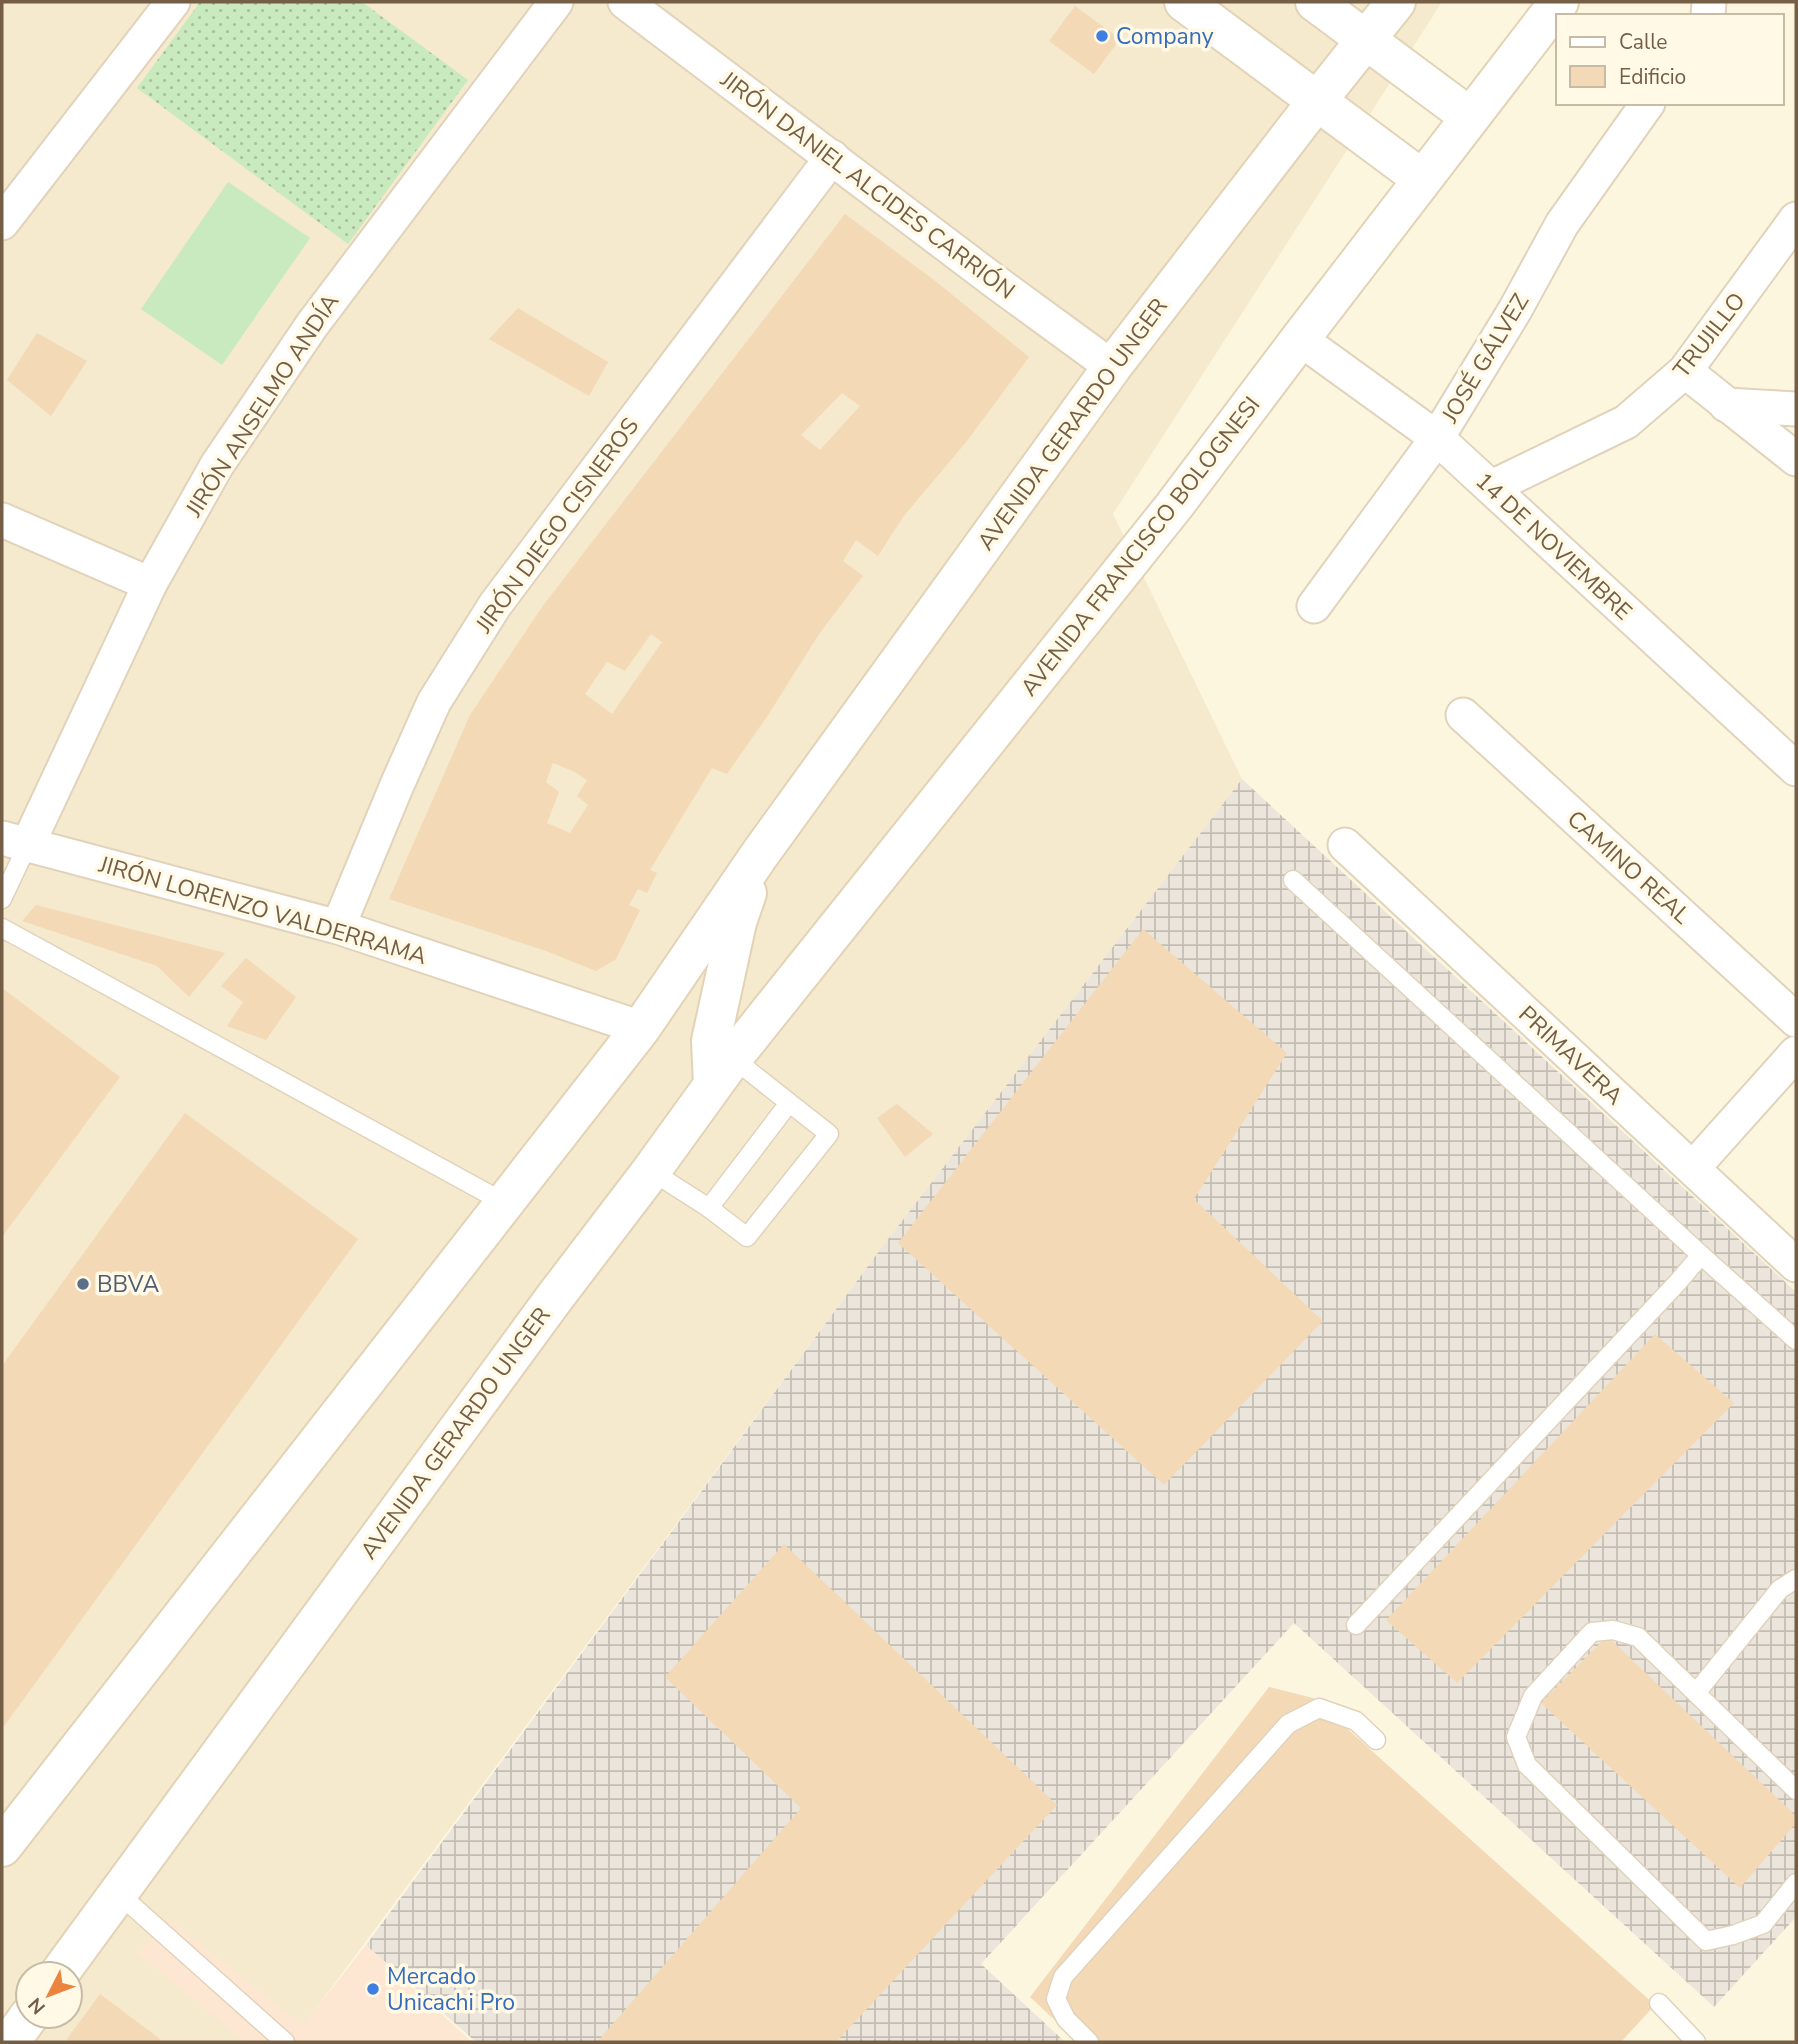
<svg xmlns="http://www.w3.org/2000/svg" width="1798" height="2044" viewBox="0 0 1798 2044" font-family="'Nunito Sans',sans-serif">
	<defs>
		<pattern id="industrial-grid" width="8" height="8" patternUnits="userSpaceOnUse" patternTransform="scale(1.75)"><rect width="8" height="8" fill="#ebe5db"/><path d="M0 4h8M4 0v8" fill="none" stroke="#c3bdb3"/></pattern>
		<pattern id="grass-dots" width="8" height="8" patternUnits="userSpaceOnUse" patternTransform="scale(1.75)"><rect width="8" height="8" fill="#c9eabe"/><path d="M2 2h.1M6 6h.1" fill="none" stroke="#a8c19c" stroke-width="1.8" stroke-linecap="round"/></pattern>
	</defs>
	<rect width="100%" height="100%" fill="#fdf6df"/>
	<path fill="#f5e9ce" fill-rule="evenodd" d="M2,2H1442L1113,514L1242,779L882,1247L291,2042H2ZM28,1974H70V2016H28Z"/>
	<path fill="#fee7d2" d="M171,1921L303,2025L366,1945L472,2042H245L138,1953Z"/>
	<path fill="url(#industrial-grid)" d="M1242,779L1796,1292V1917L1714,2007L1294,1623L981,1964L1065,2042H476L366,1945L882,1247Z"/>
	<path fill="url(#grass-dots)" d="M200,2H362L468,80L348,244L137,88Z"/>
	<path fill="#c9eabe" d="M228,182L310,238L222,365L141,309Z"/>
	<g fill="#f3d9b6" fill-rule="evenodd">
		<path d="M1075,6L1120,39L1094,74L1049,41Z"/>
		<path d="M845,214L934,280L1029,357L967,441L903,517L878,556L856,540L843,561L863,576L819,634L770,712L727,774L712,768L650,870L657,873L647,893L638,889L629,905L640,910L616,959L596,971L546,951L389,899L470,715L542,607ZM842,393L860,406L820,450L801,435ZM651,634L662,642L612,714L585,694L607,662L625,671ZM553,763L575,772L587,780L577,796L588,805L570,833L547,823L559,792L546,782Z"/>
		<path d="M518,308L608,362L589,396L489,339Z"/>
		<path d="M37,333L87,361L51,416L7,380Z"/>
		<path d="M36,905L225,953L189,997L157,966L22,921Z"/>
		<path d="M1143,929L1287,1053L1194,1199L1323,1321L1164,1485L898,1243Z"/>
		<path d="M246,958L296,997L266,1040L227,1026L243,1002L221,986Z"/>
		<path d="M2,988L120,1077L2,1237Z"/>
		<path d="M897,1104L933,1134L905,1157L877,1118Z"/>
		<path d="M185,1113L358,1239L2,1729V1366Z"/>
		<path d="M1655,1334L1734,1403L1457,1683L1386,1620Z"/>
		<path d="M784,1544L1057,1805L836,2042H597L801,1808L665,1677Z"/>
		<path d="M1607,1636L1796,1816V1823L1740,1888L1541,1703Z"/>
		<path d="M1269,1687L1313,1698L1655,2005L1621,2042H1078L1030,1997Z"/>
		<path d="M100,1994L160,2039L158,2042H71L67,2039Z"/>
	</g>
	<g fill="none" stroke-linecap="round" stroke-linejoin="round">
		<defs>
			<g id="lane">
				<path d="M1293,880L1701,1255"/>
				<path d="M2,899L28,844"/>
				<path d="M2,928L505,1203"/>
				<path d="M651,1171L709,1208L747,1237L829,1134L730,1056"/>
				<path d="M709,1208L789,1103"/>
				<path d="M1356,1625L1678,1282L1701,1255L1796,1340"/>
				<path d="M1696,1693L1780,1589L1796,1579"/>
				<path d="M1796,1790L1638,1637L1613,1630L1592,1632L1533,1696L1516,1737L1527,1765L1706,1941L1733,1935L1763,1924L1796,1883"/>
				<path d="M118,1893L285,2042"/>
				<path d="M1659,2003L1696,2042"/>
				<path d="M1089,2042L1066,2019L1056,1999L1063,1977L1288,1724L1319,1708L1356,1721L1376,1740"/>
			</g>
			<g id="street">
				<path d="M625,2L997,283L1112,367"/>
				<path d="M1708,16L1709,2"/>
				<path d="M2,223L173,2"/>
				<path d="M1300,339L1437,438L1796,769"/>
				<path d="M1685,371L1796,459"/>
				<path d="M1726,405L1796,409"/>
				<path d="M1492,487L1626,422L1685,371L1796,219"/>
				<path d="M2,520L150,584"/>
				<path d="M1314,606L1437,438L1515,310L1562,224L1648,103"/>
				<path d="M1463,715L1796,1020"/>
				<path d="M2,838L338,927L641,1028"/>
				<path d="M28,844L150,584L217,465L312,325L556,2"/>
				<path d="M1345,845L1796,1265"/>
				<path d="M338,927L397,785L434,702L495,605L832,157"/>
				<path d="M1693,1168L1796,1053"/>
			</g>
			<g id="secondary">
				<path d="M1184,2L1422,179"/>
				<path d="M1315,2L1470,117"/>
				<path d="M713,1084L711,1041L737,922L747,893"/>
				<path d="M2,1847L641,1028L760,854L1112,367L1317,101L1396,2"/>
				<path d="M59,1974L555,1297L651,1171L732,1059L1174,506L1300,339L1559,2"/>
				<path d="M10,2042L29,2016"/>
			</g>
		</defs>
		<use href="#lane" stroke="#e1d3bb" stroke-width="21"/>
		<use href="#street" stroke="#e1d3bb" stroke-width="37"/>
		<use href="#secondary" stroke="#e3d3b6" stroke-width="42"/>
		<use href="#lane" stroke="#fff" stroke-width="18"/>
		<use href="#street" stroke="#fff" stroke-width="33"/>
		<use href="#secondary" stroke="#fff" stroke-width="38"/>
	</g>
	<g fill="#3f7fe0" stroke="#fff9e6" stroke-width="2.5">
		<circle cx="1102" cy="36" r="7"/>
		<circle cx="373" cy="1989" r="7"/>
	</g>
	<circle fill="#5c6f8a" stroke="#fff9e6" stroke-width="2.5" cx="83" cy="1284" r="7"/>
	<g text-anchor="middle" stroke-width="7" stroke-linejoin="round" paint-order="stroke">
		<g font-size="23" fill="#366cbe" stroke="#fff9e6" text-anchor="start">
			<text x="1116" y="44">Company</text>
			<text x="387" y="1984">Mercado<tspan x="387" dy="26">Unicachi Pro</tspan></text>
		</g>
		<g font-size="23" fill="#745e46" stroke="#fff9e6">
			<text transform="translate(868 185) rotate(37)" y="8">JIRÓN DANIEL ALCIDES CARRIÓN</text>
			<text transform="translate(1709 335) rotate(-52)" y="8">TRUJILLO</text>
			<text transform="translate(1485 358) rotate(-59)" y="8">JOSÉ GÁLVEZ</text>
			<text transform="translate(262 405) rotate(-57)" y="8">JIRÓN ANSELMO ANDÍA</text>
			<text transform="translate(1072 424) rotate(-54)" y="8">AVENIDA GERARDO UNGER</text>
			<text transform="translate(557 525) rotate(-54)" y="8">JIRÓN DIEGO CISNEROS</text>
			<text transform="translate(1140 546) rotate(-52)" y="8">AVENIDA FRANCISCO BOLOGNESI</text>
			<text transform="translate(1554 546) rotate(43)" y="8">14 DE NOVIEMBRE</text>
			<text transform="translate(1629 867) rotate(42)" y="8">CAMINO REAL</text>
			<text transform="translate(263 910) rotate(16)" y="8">JIRÓN LORENZO VALDERRAMA</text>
			<text transform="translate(1571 1055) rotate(43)" y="8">PRIMAVERA</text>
			<text transform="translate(455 1433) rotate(-54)" y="8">AVENIDA GERARDO UNGER</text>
		</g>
		<g font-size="23" fill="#4e5e75" stroke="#fff9e6" text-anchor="start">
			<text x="97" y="1292">BBVA</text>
		</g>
	</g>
	<rect width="1798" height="2044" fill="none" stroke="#745e46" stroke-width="7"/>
	<rect x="1556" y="14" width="228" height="91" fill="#fff9e6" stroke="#c7bba6" stroke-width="2"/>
	<rect x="1570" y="37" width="35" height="10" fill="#ffffff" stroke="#c7bba6" stroke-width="2"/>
	<text x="1619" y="49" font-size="21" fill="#745e46">Calle</text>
	<rect x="1570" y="66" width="35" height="21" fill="#f3d9b6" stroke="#c7bba6" stroke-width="2"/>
	<text x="1619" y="84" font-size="21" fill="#745e46">Edificio</text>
	<g transform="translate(49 1995) rotate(228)"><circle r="33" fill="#fff9e6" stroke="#c7bba6" stroke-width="2"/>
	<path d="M0-5L12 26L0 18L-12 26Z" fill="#ec833f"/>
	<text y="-10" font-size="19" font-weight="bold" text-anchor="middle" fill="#745e46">N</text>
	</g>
</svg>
